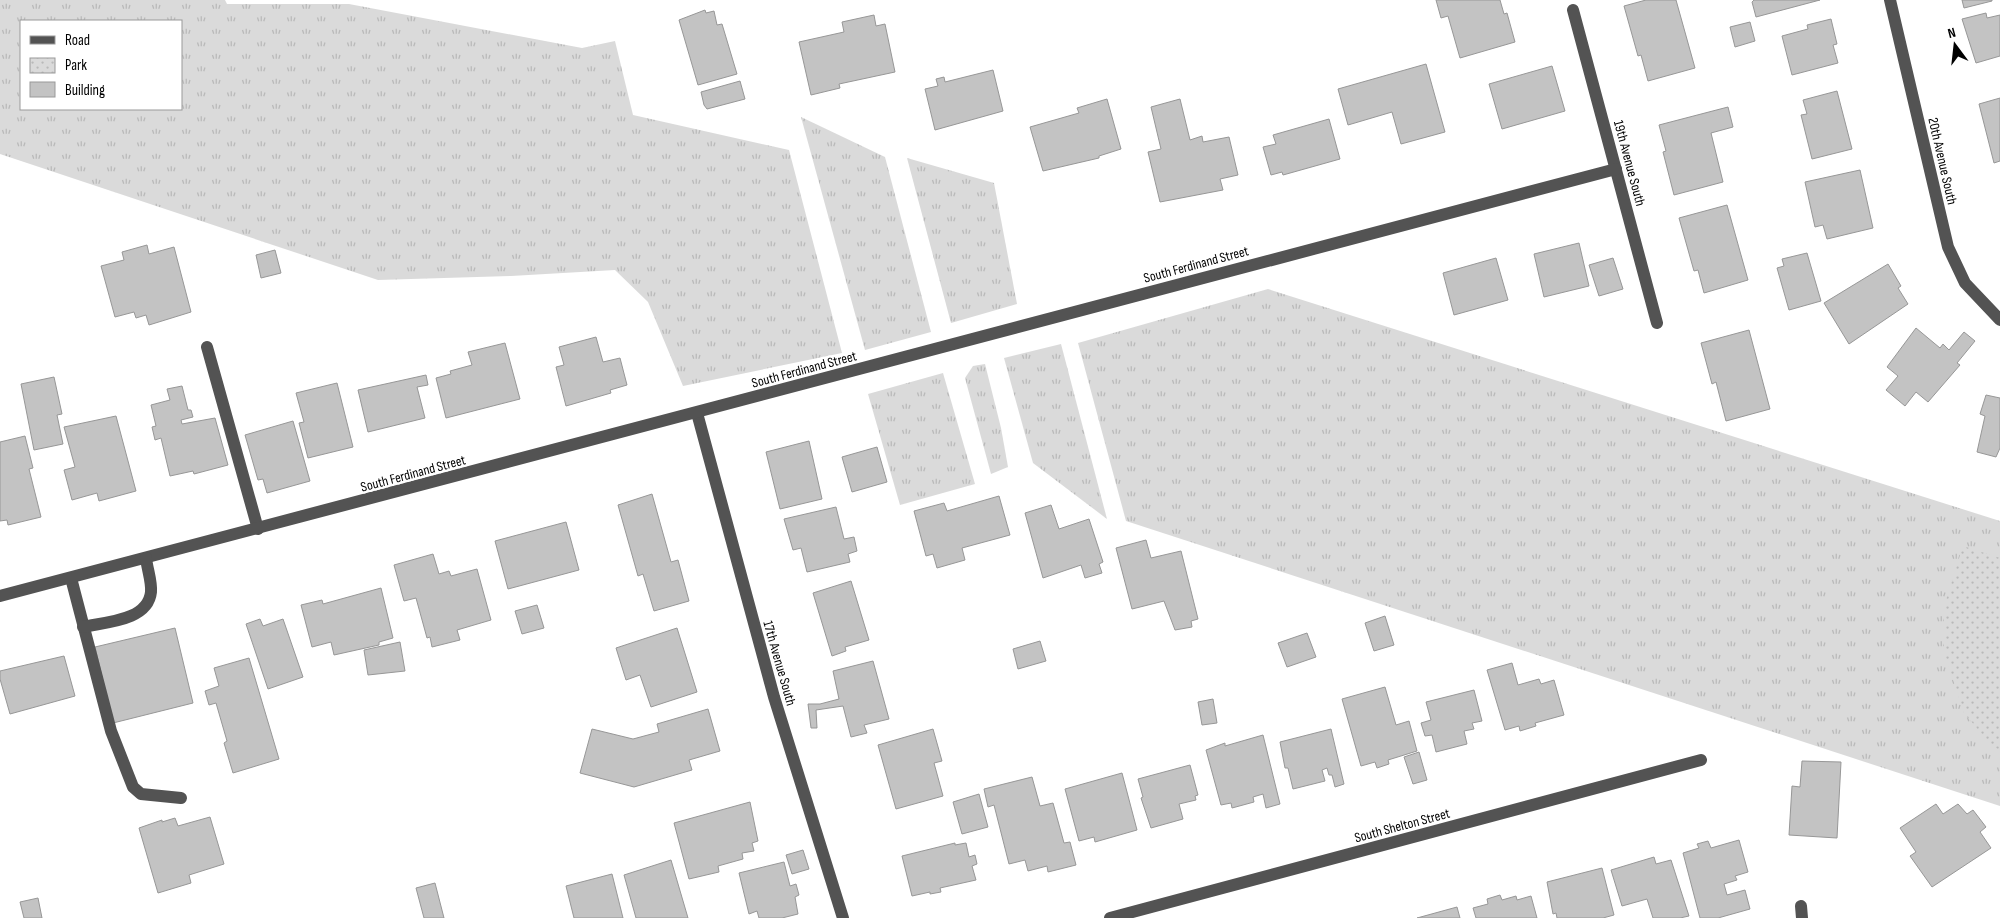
<svg xmlns="http://www.w3.org/2000/svg" width="2000" height="918" viewBox="0 0 2000 918" font-family="'Sofia Sans Condensed',sans-serif">
	<defs>
		<pattern id="grass-tufts" width="24" height="20" patternUnits="userSpaceOnUse" patternTransform="scale(1.25)"><rect width="24" height="20" fill="#dadada"/><path d="M3 7l-1-3M5 7V3M7 7l1-3M15 17l-1-3M17 17v-4M19 17l1-3" fill="none" stroke="#b9b9b9"/></pattern>
		<pattern id="park-dots" width="8" height="8" patternUnits="userSpaceOnUse" patternTransform="scale(1.25)"><rect width="8" height="8" fill="#dadada"/><path d="M2 2h.1M6 6h.1" fill="none" stroke="#b9b9b9" stroke-width="1.8" stroke-linecap="round"/></pattern>
	</defs>
	<rect width="100%" height="100%" fill="#fff"/>
	<g fill="url(#grass-tufts)" fill-rule="evenodd">
		<path d="M0,0H225L227,4H349L582,48L615,41L633,115L789,150L842,353L683,386L648,302L615,270L511,276L378,280L0,154ZM21,21H181V109H21Z"/>
		<path d="M801,117L885,157L931,332L865,350Z"/>
		<path d="M907,158L994,183L1017,304L951,323Z"/>
		<path d="M1268,289L2000,521V806L1126,521L1078,343Z"/>
		<path d="M1061,344L1107,519L1033,463L1004,358Z"/>
		<path d="M985,364L1001,428L1008,467L991,474L965,378L973,366Z"/>
		<path d="M943,373L975,484L900,505L868,394Z"/>
	</g>
	<path fill="url(#park-dots)" d="M1963,546L2000,558V750L1992,746L1964,713L1944,652V606Z"/>
	<g fill="#c3c3c3" stroke="#979797">
		<path d="M1436,0H1500L1504,14L1507,13L1515,42L1460,58L1448,16L1441,18Z"/>
		<path d="M1646,0H1676L1695,68L1648,81L1641,55L1638,56L1624,6Z"/>
		<path d="M1754,0H1820L1756,17L1752,2Z"/>
		<path d="M1962,0H1992V1L1964,8Z"/>
		<path d="M705,10L706,13L714,11L717,25L722,24L737,74L698,85L679,20Z"/>
		<path d="M1986,13L1987,18L2000,15V56L1976,63L1962,19Z"/>
		<path d="M874,15L876,26L885,24L895,72L839,84L840,88L811,95L799,42L844,32L842,22Z"/>
		<path d="M1831,19L1837,44L1833,45L1838,63L1792,75L1782,36L1808,29L1807,25Z"/>
		<path d="M1750,22L1755,41L1735,47L1730,27Z"/>
		<path d="M1426,64L1445,132L1401,144L1392,112L1348,125L1338,89Z"/>
		<path d="M1552,66L1565,111L1502,129L1489,84Z"/>
		<path d="M993,70L1003,111L935,130L925,89L938,86L936,79L944,77L945,82Z"/>
		<path d="M740,81L745,99L707,109L704,105L701,92Z"/>
		<path d="M1837,91L1852,149L1812,159L1801,115L1807,114L1803,100Z"/>
		<path d="M2000,98V161L1994,163L1979,104Z"/>
		<path d="M1107,99L1121,149L1099,156V158L1043,171L1030,127L1079,113L1077,108Z"/>
		<path d="M1180,99L1190,140L1202,136L1203,142L1229,137L1238,175L1220,179L1223,190L1160,202L1148,152L1161,149L1151,107Z"/>
		<path d="M1728,107L1733,127L1711,133L1723,182L1674,195L1663,152L1666,151L1659,125Z"/>
		<path d="M1329,119L1340,159L1283,175L1282,172L1271,175L1263,147L1276,144L1273,135Z"/>
		<path d="M1860,170L1873,228L1827,239L1823,225L1815,227L1805,182Z"/>
		<path d="M1727,205L1748,280L1704,293L1698,270L1694,271L1679,218Z"/>
		<path d="M1579,243L1589,286L1544,297L1534,254Z"/>
		<path d="M147,245L149,254L174,247L191,312L149,325L146,315L136,318L134,312L115,317L101,266L124,260L122,252Z"/>
		<path d="M275,250L281,273L261,278L256,255Z"/>
		<path d="M1807,253L1821,301L1789,310L1777,268L1784,266L1782,259Z"/>
		<path d="M1496,258L1508,300L1454,315L1443,273Z"/>
		<path d="M1613,258L1623,289L1599,296L1589,265Z"/>
		<path d="M1888,264L1901,286L1898,288L1908,304L1849,344L1824,303Z"/>
		<path d="M1916,328L1940,348L1943,344L1949,350L1964,332L1975,341L1957,363L1960,365L1928,402L1916,392L1905,406L1886,390L1898,376L1887,367Z"/>
		<path d="M1749,330L1770,409L1726,421L1716,382L1712,384L1701,343Z"/>
		<path d="M596,337L603,362L620,358L627,385L610,390L611,393L566,406L556,367L564,365L559,347Z"/>
		<path d="M505,343L520,399L446,418L436,378L451,374L450,371L472,365L468,352Z"/>
		<path d="M426,375L428,385L417,387L425,418L368,432L358,390Z"/>
		<path d="M54,377L62,414L57,415L63,444L34,450L21,384Z"/>
		<path d="M337,383L353,447L308,458L299,423L304,422L296,393Z"/>
		<path d="M182,386L188,410H191L193,417L181,420L182,424L215,418L228,465L194,474L193,471L170,476L161,438L155,440L152,427L156,426L151,405L170,400L167,389Z"/>
		<path d="M1986,395L2000,398V448L1996,457L1977,452L1985,416L1980,414Z"/>
		<path d="M116,416L136,491L99,501L97,493L72,500L64,470L75,467L64,427Z"/>
		<path d="M293,421L310,481L267,493L263,479L258,480L245,435Z"/>
		<path d="M25,436L33,468L29,469L41,517L8,525L7,520L0,521V442Z"/>
		<path d="M809,441L822,499L780,509L766,452Z"/>
		<path d="M877,447L887,482L852,492L842,457Z"/>
		<path d="M652,494L671,562L678,560L689,601L654,611L643,574L638,576L618,505Z"/>
		<path d="M999,496L1010,535L962,548L965,560L937,568L933,554L926,556L914,511L944,503L947,511Z"/>
		<path d="M1051,505L1059,529L1089,519L1103,562L1099,564L1102,573L1085,578L1081,565L1043,578L1025,513Z"/>
		<path d="M836,507L844,539L854,537L857,551L848,554L850,562L807,572L801,548L793,550L784,519Z"/>
		<path d="M566,522L579,570L508,589L495,541Z"/>
		<path d="M1146,540L1151,558L1181,551L1198,619L1191,621L1192,627L1175,630L1164,601L1132,609L1116,548Z"/>
		<path d="M433,554L439,574L449,571L451,576L477,569L491,620L457,630L460,640L432,647L430,637L427,638L416,598L404,601L394,565Z"/>
		<path d="M851,581L869,640L845,647L846,651L832,656L813,593Z"/>
		<path d="M381,588L393,638L379,642V645L334,655L331,642L312,647L301,605L322,600L323,604Z"/>
		<path d="M537,605L544,628L522,634L515,611Z"/>
		<path d="M1385,616L1394,645L1374,651L1365,623Z"/>
		<path d="M260,619L263,626L283,619L303,677L268,689L246,624Z"/>
		<path d="M175,628L193,703L113,723L95,647Z"/>
		<path d="M677,628L697,692L651,707L640,675L626,680L616,648Z"/>
		<path d="M1307,633L1316,657L1287,667L1278,643Z"/>
		<path d="M1040,641L1046,661L1018,669L1013,649Z"/>
		<path d="M400,642L405,671L368,675L364,650Z"/>
		<path d="M64,656L75,696L10,714L0,679V671Z"/>
		<path d="M249,658L279,759L233,773L224,743L227,741L216,703L209,705L205,691L219,686L214,668Z"/>
		<path d="M873,661L889,719L864,725L867,733L851,737L843,706L816,710L817,728H811L808,704H820L839,699L833,671Z"/>
		<path d="M1512,663L1518,685L1539,679L1541,684L1554,680L1564,715L1535,723L1536,726L1520,731L1519,726L1505,730L1487,670Z"/>
		<path d="M1385,687L1396,725L1409,721L1417,751L1388,760L1389,764L1377,768L1375,762L1361,766L1342,699Z"/>
		<path d="M1474,690L1482,721L1472,723L1474,729L1464,731L1467,744L1436,752L1432,735L1425,736L1421,723L1431,720L1426,702Z"/>
		<path d="M1213,699L1217,723L1202,725L1198,702Z"/>
		<path d="M708,709L720,751L689,760L692,770L634,787L580,773L592,729L633,739L659,732L657,724Z"/>
		<path d="M933,729L942,761L934,763L943,796L896,809L878,745Z"/>
		<path d="M1331,729L1344,784L1335,787L1332,775H1329L1327,768L1322,770L1325,781L1293,789L1288,768H1285L1280,742Z"/>
		<path d="M1263,735L1280,804L1266,808L1263,794L1253,797L1254,802L1232,808L1231,803L1221,805L1206,750L1225,743V746Z"/>
		<path d="M1419,752L1427,780L1413,784L1404,757Z"/>
		<path d="M1802,761L1841,762L1837,838L1789,835L1792,786L1800,787Z"/>
		<path d="M1190,765L1198,795L1195,796L1196,800L1179,804L1183,819L1151,828L1141,798L1143,797L1138,779Z"/>
		<path d="M1122,773L1137,830L1095,842L1094,837L1079,841L1065,789Z"/>
		<path d="M1032,777L1040,806L1053,803L1064,843L1070,842L1076,865L1048,872L1047,866L1028,871L1025,860L1009,864L994,805L988,807L984,789Z"/>
		<path d="M979,794L988,827L962,834L953,802Z"/>
		<path d="M750,802L758,841L752,843L754,851L742,853L743,859L718,866L719,872L689,879L674,823Z"/>
		<path d="M1936,804L1943,814L1958,804L1967,814L1973,810L1986,827L1980,832L1991,848L1932,887L1910,856L1916,852L1900,828Z"/>
		<path d="M210,817L224,864L189,875L191,883L158,893L139,828L162,820V822L175,818L178,826Z"/>
		<path d="M1739,840L1748,872L1735,876L1737,880L1724,884L1727,895L1745,890L1750,909L1718,918H1700L1683,853L1699,848L1697,844L1708,841L1711,848Z"/>
		<path d="M955,843V845L966,843L969,857L975,855L977,864L972,866L976,880L940,888L941,892L930,894V892L912,896L902,856Z"/>
		<path d="M803,850L809,869L792,874L786,855Z"/>
		<path d="M1654,857L1656,864L1671,860L1689,916L1680,918H1653L1647,899L1622,906L1611,870Z"/>
		<path d="M671,860L688,918H636L624,875Z"/>
		<path d="M784,862L790,886L796,884L799,895L795,897L798,914L782,918H759L757,911L749,914L739,873Z"/>
		<path d="M1602,868L1614,915L1603,918H1557L1556,913L1553,914L1547,882Z"/>
		<path d="M612,874L623,918H574L566,886Z"/>
		<path d="M435,883L444,918H424L416,888Z"/>
		<path d="M1500,895L1502,900L1516,896L1517,900L1531,896L1537,918H1476L1473,908L1488,904L1487,899Z"/>
		<path d="M38,898L42,918H24L20,902Z"/>
		<path d="M1457,907L1460,918H1417Z"/>
	</g>
	<g fill="none" stroke-linecap="round" stroke-linejoin="round">
		<g stroke="#535353" stroke-width="12">
			<path d="M1890,0L1948,247L1965,283L2000,320"/>
			<path d="M1573,10L1657,323"/>
			<path d="M207,347L258,529"/>
			<path d="M697,413L774,697L843,918"/>
			<path d="M71,578L111,731L133,787L141,794L181,798"/>
			<path d="M0,596L1616,169"/>
			<path d="M83,627C105,622 148,621 151,592C152,582 147,568 146,558"/>
			<path d="M1801,906L1802,918"/>
			<path d="M1110,918L1701,760"/>
		</g>
	</g>
	<g text-anchor="middle" stroke-width="4.5" stroke-linejoin="round" paint-order="stroke">
		<g font-size="14" fill="#000" stroke="#fff">
			<text transform="translate(1943 161) rotate(77)" y="5">20th Avenue South</text>
			<text transform="translate(1630 163) rotate(75)" y="5">19th Avenue South</text>
			<text transform="translate(1196 264) rotate(-15)" y="5">South Ferdinand Street</text>
			<text transform="translate(804 369) rotate(-15)" y="5">South Ferdinand Street</text>
			<text transform="translate(413 473) rotate(-15)" y="5">South Ferdinand Street</text>
			<text transform="translate(780 663) rotate(74)" y="5">17th Avenue South</text>
			<text transform="translate(1402 825) rotate(-15)" y="5">South Shelton Street</text>
		</g>
	</g>
	<rect x="20" y="20" width="162" height="90" fill="#ffffff" stroke="#999999"/>
	<rect x="30" y="36" width="25" height="8" fill="#535353" stroke="#999999"/>
	<text x="65" y="45" font-size="15" fill="#000000">Road</text>
	<rect x="30" y="58" width="25" height="15" fill="url(#park-dots)" stroke="#999999"/>
	<text x="65" y="70" font-size="15" fill="#000000">Park</text>
	<rect x="30" y="82" width="25" height="15" fill="#c3c3c3" stroke="#999999"/>
	<text x="65" y="95" font-size="15" fill="#000000">Building</text>
	<g transform="translate(1955 45) rotate(345)" stroke="#ffffff" stroke-width="4" paint-order="stroke">
	<path d="M0-4L9 19L0 12L-9 19Z" fill="#000000"/>
	<text y="-8" font-size="14" font-weight="bold" text-anchor="middle" fill="#000000">N</text>
	</g>
</svg>
